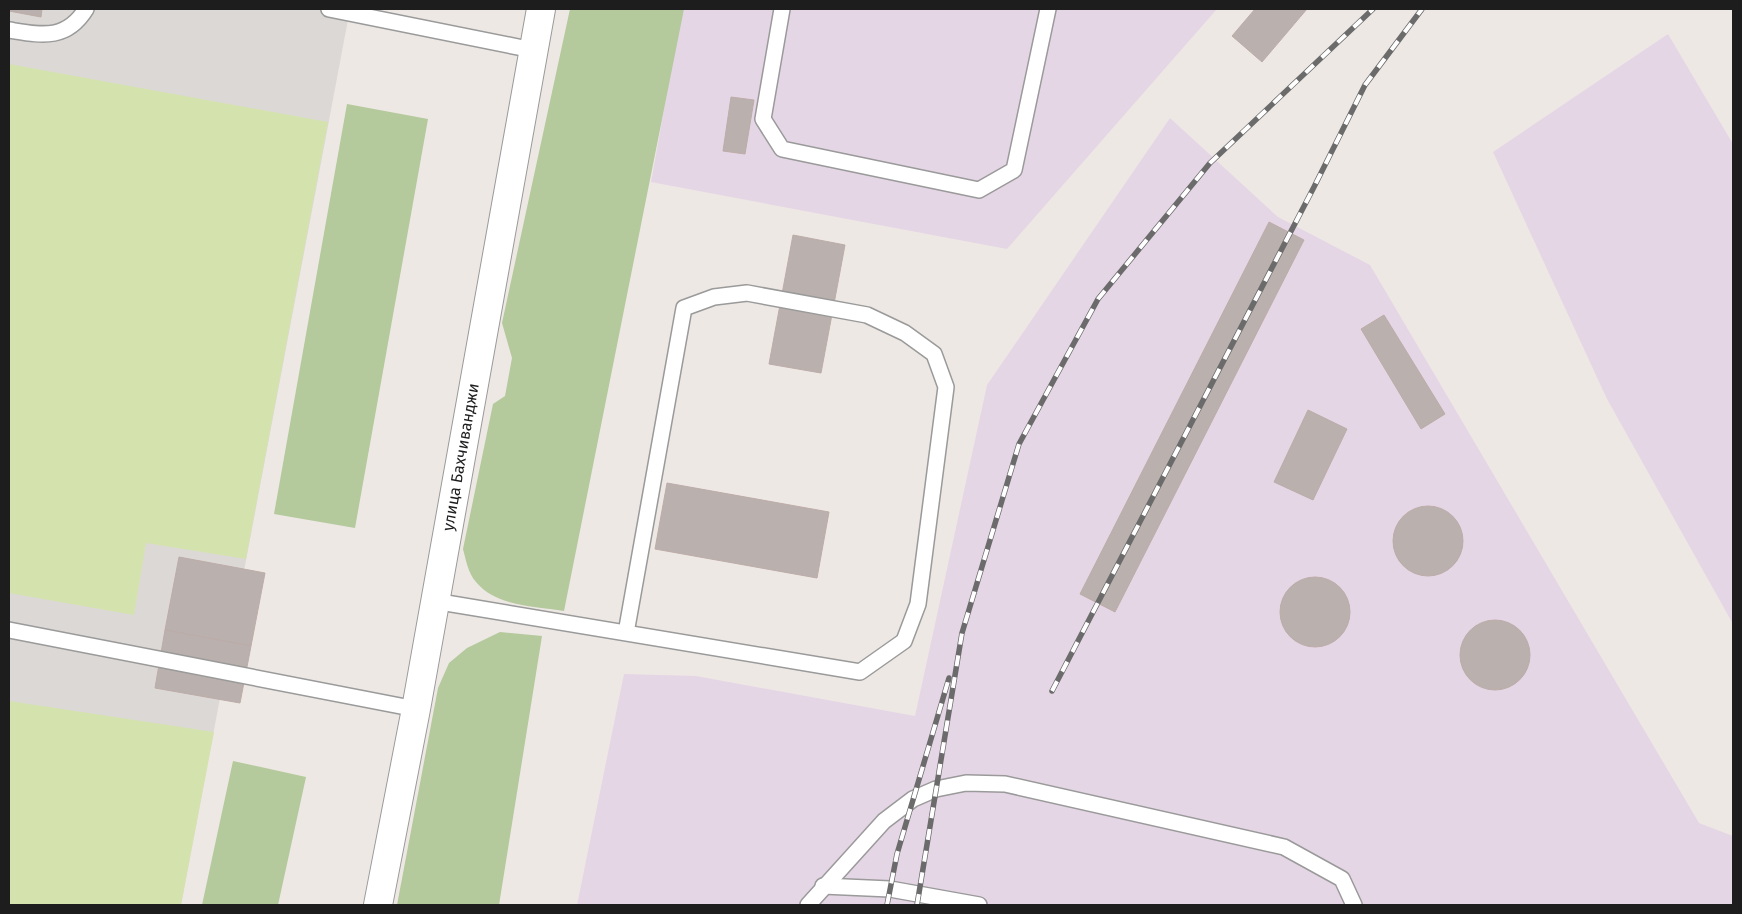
<svg xmlns="http://www.w3.org/2000/svg" width="1742" height="914" viewBox="0 0 1742 914" font-family="'Fira Sans',sans-serif">
	<rect width="100%" height="100%" fill="#ede8e4"/>
	<g fill="#e5d6e6">
		<path d="M682,9H1217L1007,249L651,182Z"/>
		<path d="M1668,34L1733,144V624L1607,399L1493,152Z"/>
		<path d="M1170,118L1278,217L1370,265L1699,823L1733,836V905H577L624,674L696,676L915,716L987,385Z"/>
	</g>
	<path fill="#dcd8d5" d="M9,9H350L181,905H9Z"/>
	<g fill="#d4e3ae">
		<path d="M9,64L328,122L246,559L146,543L134,615L9,593Z"/>
		<path d="M9,698V701L214,732L181,905H9Z"/>
	</g>
	<g fill="#b4c99c">
		<path d="M570,9H684L564,611C534,606 497,607 476,582C468,573 466,560 463,549L493,404L505,396L512,358L502,323Z"/>
		<path d="M347,104L428,119L355,528L274,514Z"/>
		<path d="M500,632L542,636L499,905H397L438,688L449,663L467,648Z"/>
		<path d="M233,761L306,777L278,905H202Z"/>
	</g>
	<g fill="#bab0ad" stroke="#bdaca8">
		<path d="M9,9H42L41,17L9,11Z"/>
		<path d="M1255,9H1307L1262,62L1232,36Z"/>
		<path d="M731,97L754,100L745,154L723,151Z"/>
		<path d="M1269,222L1304,240L1115,612L1080,594Z"/>
		<path d="M793,235L845,245L821,373L769,364Z"/>
		<path d="M1384,315L1445,414L1421,429L1361,329Z"/>
		<path d="M1308,410L1347,429L1313,500L1274,482Z"/>
		<path d="M667,483L829,512L817,578L655,549Z"/>
		<circle cx="1428" cy="541" r="35"/>
		<path d="M179,557L265,573L251,646L165,630Z"/>
		<circle cx="1315" cy="612" r="35"/>
		<circle cx="1495" cy="655" r="35"/>
		<path d="M165,630L251,646L240,703L155,688Z"/>
	</g>
	<g fill="none" stroke-linecap="round" stroke-linejoin="round">
		<defs>
			<g id="service">
				<path d="M329,9L533,50"/>
				<path d="M782,9L763,119L782,149L979,190L1014,170L1048,9"/>
				<path d="M9,30C41,35 66,41 86,9"/>
				<path d="M434,601L860,672L904,641L918,604L946,387L934,354L905,333L867,315L747,293L714,297L684,308L626,633"/>
				<path d="M9,630L416,709"/>
				<path d="M823,886L890,889L979,905"/>
				<path d="M808,905L884,821L913,799L936,789L966,783L1005,784L1284,847L1342,879L1354,905"/>
			</g>
			<path id="minor" d="M378,905L416,709L541,9"/>
		</defs>
		<use href="#service" stroke="#9a9a9a" stroke-width="18"/>
		<use href="#minor" stroke="#9a9a9a" stroke-width="30"/>
		<use href="#service" stroke="#fff" stroke-width="15"/>
		<use href="#minor" stroke="#fff" stroke-width="28"/>
		<defs>
			<g id="rail">
				<path d="M1052,691L1314,187L1365,85L1422,9"/>
				<path d="M887,905L897,854L949,678"/>
				<path d="M917,905L962,633L1019,444L1098,299L1210,163L1373,9"/>
			</g>
		</defs>
		<use href="#rail" stroke="#6b6b6b" stroke-width="5.5"/>
		<use href="#rail" stroke="#fff" stroke-width="4" stroke-dasharray="11" stroke-linecap="butt"/>
	</g>
	<g text-anchor="middle" stroke-width="5" stroke-linejoin="round" paint-order="stroke">
		<g font-size="16" fill="#1d1d1d" stroke="#fff">
			<text transform="translate(460 457) rotate(-80)" y="6">улица Бахчиванджи</text>
		</g>
	</g>
	<rect width="1742" height="914" fill="none" stroke="#1d1d1d" stroke-width="20"/>
</svg>
